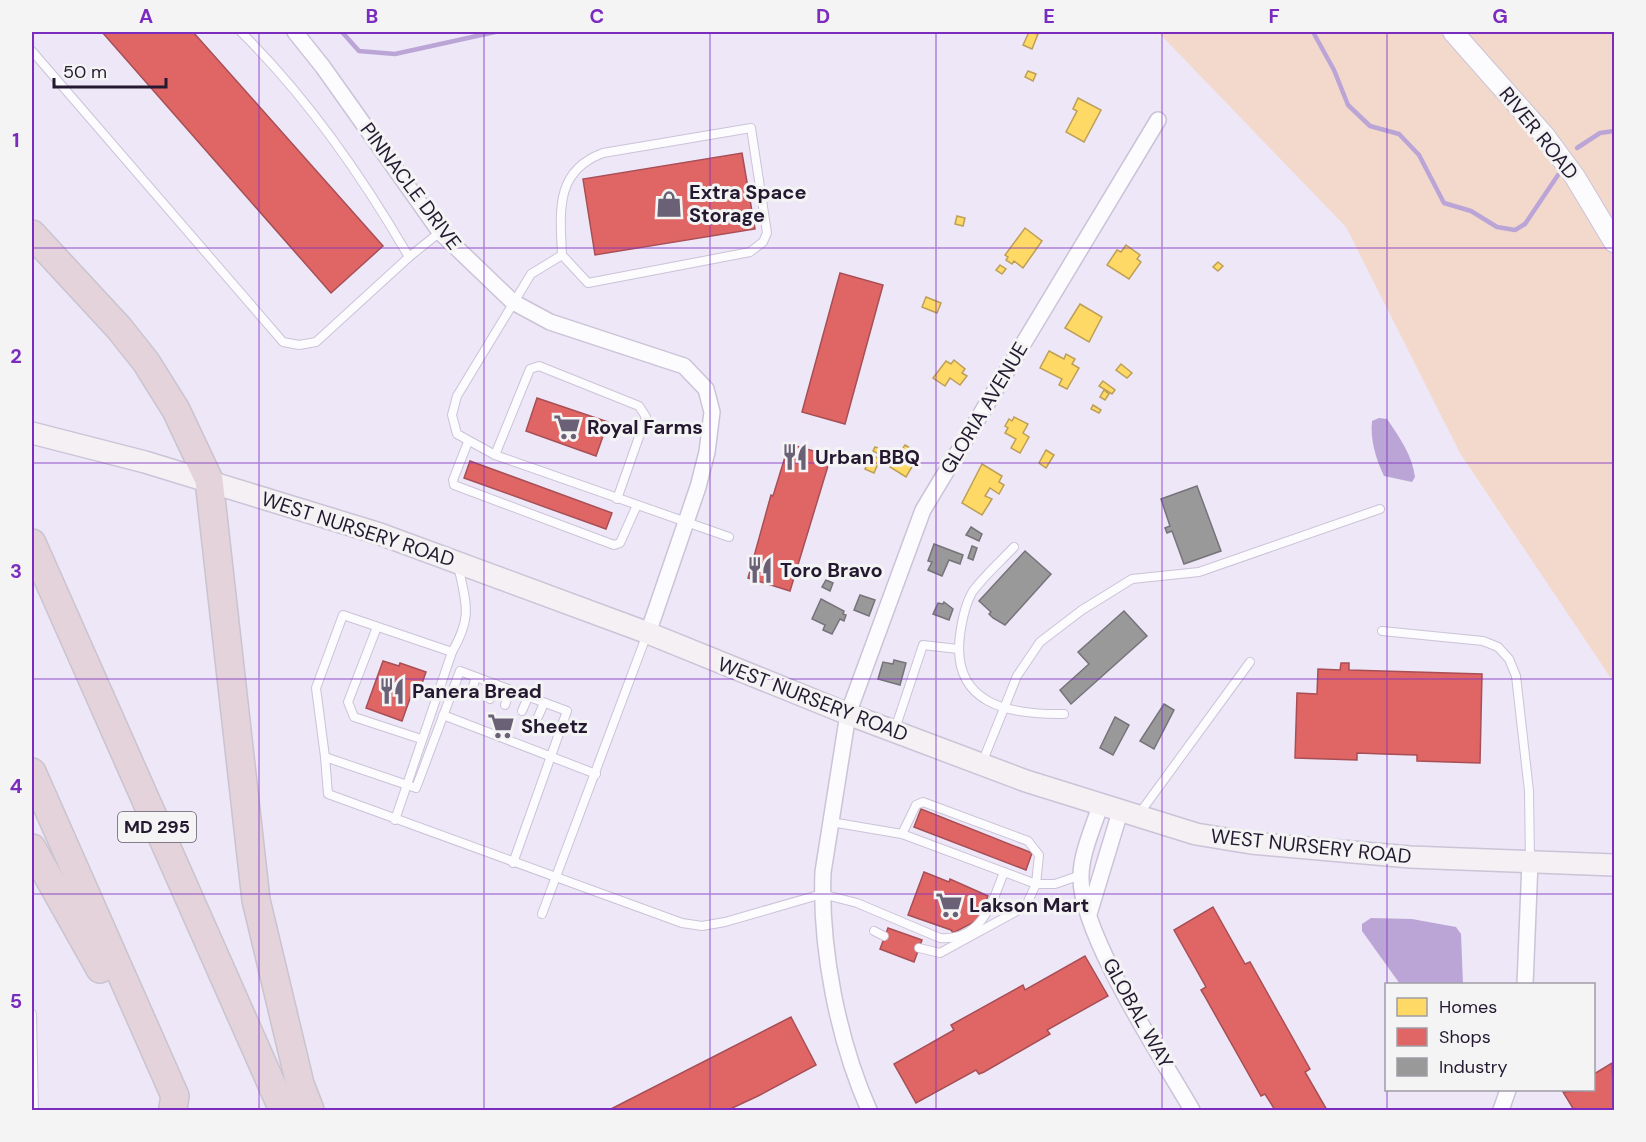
<svg xmlns="http://www.w3.org/2000/svg" width="1646" height="1142" viewBox="0 0 1646 1142" font-family="'DM Sans',sans-serif">
	<rect width="100%" height="100%" fill="#ede7f7"/>
	<path fill="#f3d9cc" d="M1158,32H1614V683L1460,453L1346,227Z"/>
	<g fill="#bba5d7">
		<path d="M1379,418L1387,419C1400,438 1412,455 1415,477L1412,482L1384,476C1376,459 1370,440 1372,421Z"/>
		<path d="M1371,918L1412,919L1456,927L1461,934L1463,984H1400L1362,931V924Z"/>
	</g>
	<g fill="#ffd966" stroke="#bd9f56" stroke-width="1.5">
		<path d="M1029,32L1038,34L1032,49L1023,45Z"/>
		<path d="M1028,71L1036,74L1033,81L1025,77Z"/>
		<path d="M1078,98L1101,110L1084,142L1066,132L1077,111L1073,109Z"/>
		<path d="M957,216L965,218L963,226L955,224Z"/>
		<path d="M1025,228L1042,241L1023,268L1014,261L1012,264L1006,260L1008,257L1005,255Z"/>
		<path d="M1126,245L1140,255L1137,259L1141,262L1129,279L1107,265L1117,250L1121,252Z"/>
		<path d="M1218,262L1223,266L1218,271L1213,267Z"/>
		<path d="M1000,265L1006,269L1002,274L996,270Z"/>
		<path d="M926,297L941,303L937,313L922,307Z"/>
		<path d="M1080,304L1102,317L1089,342L1065,328Z"/>
		<path d="M1049,351L1064,359L1066,354L1075,359L1072,364L1079,368L1067,389L1059,385L1062,379L1040,368Z"/>
		<path d="M954,360L965,369L962,373L967,376L960,385L950,378L945,386L933,378L946,361L951,364Z"/>
		<path d="M1121,364L1132,373L1127,378L1116,370Z"/>
		<path d="M1103,381L1115,390L1112,394L1099,386Z"/>
		<path d="M1104,390L1109,394L1105,400L1100,397Z"/>
		<path d="M1093,405L1101,410L1099,413L1091,409Z"/>
		<path d="M1014,417L1028,424L1023,433L1029,437L1020,453L1011,448L1016,439L1005,433L1008,428L1005,426L1009,419L1012,421Z"/>
		<path d="M905,445L913,450L909,456L916,460L906,477L890,467Z"/>
		<path d="M875,447L881,449L879,454L873,451Z"/>
		<path d="M1046,450L1054,455L1046,468L1039,463Z"/>
		<path d="M871,455L880,459L874,473L865,469Z"/>
		<path d="M982,464L1002,476L999,482L1004,485L999,494L990,488L985,496L992,499L982,515L962,503Z"/>
	</g>
	<g fill="#e06666" stroke="#a84f56" stroke-width="1.5">
		<path d="M102,32H193L383,246L331,293Z"/>
		<path d="M742,153L755,229L595,255L583,179Z"/>
		<path d="M840,273L883,285L845,424L802,412Z"/>
		<path d="M537,398L608,422L596,456L526,431Z"/>
		<path d="M789,444L831,456L790,591L748,578L771,495L773,496Z"/>
		<path d="M470,461L612,513L606,529L464,478Z"/>
		<path d="M383,661L399,666L400,663L426,672L419,692L413,690L402,721L366,708Z"/>
		<path d="M1341,663H1349V670L1482,674L1480,763L1417,761V755L1384,754L1357,753V760L1295,758L1297,693L1317,694L1318,669L1340,670Z"/>
		<path d="M921,809L1032,853L1026,870L914,827Z"/>
		<path d="M924,872L949,882L950,879L988,896L978,920L953,933L951,930L908,915Z"/>
		<path d="M1213,907L1245,964L1250,962L1310,1069L1305,1072L1327,1110H1275L1265,1094L1261,1096L1204,995L1201,990L1206,987L1174,930Z"/>
		<path d="M888,928L922,940L914,962L880,949Z"/>
		<path d="M1085,956L1108,996L1047,1030L1050,1034L984,1072L979,1074L976,1070L916,1103L894,1064L954,1030L951,1025L1023,985L1025,990Z"/>
		<path d="M791,1017L816,1065L758,1096L728,1110H609Z"/>
		<path d="M1612,1063L1614,1110H1574L1563,1092L1594,1090V1074Z"/>
	</g>
	<g fill="#999" stroke="#76737a" stroke-width="1.5">
		<path d="M1197,486L1221,551L1184,564L1172,531L1167,533L1165,528L1170,526L1161,499Z"/>
		<path d="M971,527L982,534L979,541L966,535Z"/>
		<path d="M934,544L963,555L960,564L949,560L942,576L928,570L932,562L928,561Z"/>
		<path d="M972,546L977,548L973,560L968,558Z"/>
		<path d="M1025,551L1051,574L1005,625L993,618L989,614L991,612L979,601Z"/>
		<path d="M826,580L833,583L830,591L822,587Z"/>
		<path d="M860,595L875,600L869,616L854,610Z"/>
		<path d="M821,599L844,611L843,614L846,615L844,621L840,619L832,634L823,630L825,625L812,619Z"/>
		<path d="M944,602L953,609L949,620L933,614L938,603L943,604Z"/>
		<path d="M1124,611L1147,636L1071,704L1060,690L1089,664L1078,652Z"/>
		<path d="M894,660L906,663L900,685L878,679L883,662L893,664Z"/>
		<path d="M1164,704L1174,710L1154,749L1140,741Z"/>
		<path d="M1115,717L1129,725L1113,755L1100,748Z"/>
	</g>
	<g fill="none" stroke-linecap="round" stroke-linejoin="round">
		<g stroke="#bba5d7" stroke-width="4.5">
			<path d="M342,32L359,51L395,54L495,32"/>
			<path d="M1313,32L1334,70L1348,105L1370,126L1399,134L1419,155L1444,203L1471,211L1497,227L1515,230L1525,224L1558,175"/>
			<path d="M1577,148L1600,133L1614,131"/>
		</g>
		<defs>
			<g id="service">
				<path d="M241,32C307,97 362,176 409,257L440,232"/>
				<path d="M32,51L283,342L299,345L316,342L409,257"/>
				<path d="M562,255L588,283L750,252L763,242L767,233L751,128L603,153C555,171 560,210 562,255L531,274L457,396L452,415L457,434L495,455L729,537"/>
				<path d="M468,442L453,480L454,485L614,545L620,543L637,505"/>
				<path d="M495,455L530,369L539,366L639,406L646,417L617,499"/>
				<path d="M1014,547C1001,561 985,575 973,591C965,604 962,620 960,635C951,704 1008,715 1064,714"/>
				<path d="M377,627L348,702L354,717L421,739"/>
				<path d="M1382,631L1483,641L1498,647L1509,659L1516,676L1529,791L1530,860"/>
				<path d="M471,693L476,677"/>
				<path d="M490,699L495,684"/>
				<path d="M505,705L510,690"/>
				<path d="M522,711L528,697"/>
				<path d="M443,715L596,774"/>
				<path d="M538,717L544,703"/>
				<path d="M895,729L923,645L958,649"/>
				<path d="M325,757L316,688L343,615L452,652"/>
				<path d="M982,763L1017,676L1040,642L1082,610L1132,579L1199,572L1380,509"/>
				<path d="M1139,814L1250,662"/>
				<path d="M395,820L452,652C473,616 466,604 458,565"/>
				<path d="M831,822L902,834L1036,884H1055L1081,875"/>
				<path d="M902,834L916,805L923,802L1028,841L1039,855L1036,884L1026,906L940,953L919,948"/>
				<path d="M513,863L567,711L460,671L416,788L325,757L328,794L682,923L702,926L725,922L822,894L857,903L940,938C982,941 992,903 1004,872"/>
				<path d="M542,914L647,634"/>
				<path d="M874,931L884,936"/>
				<path d="M32,1014L34,1110"/>
			</g>
			<g id="minor">
				<path d="M295,32L323,67L440,232L513,302L550,322L684,366L706,389L712,412L707,452L698,487L648,633"/>
				<path d="M1100,806C1093,828 1081,854 1081,876C1079,932 1162,1058 1192,1110"/>
				<path d="M1089,914L1120,812"/>
				<path d="M1525,984L1530,862"/>
				<path d="M869,1110C838,1040 820,949 823,872L848,714L923,510L1158,120"/>
				<path d="M1501,1110L1508,1090"/>
			</g>
			<path id="tertiary" d="M1453,32L1544,135L1575,177L1614,242"/>
			<path id="secondary" d="M32,433L145,462L380,534L648,633L848,714L1026,781L1196,834L1251,843L1410,857L1614,865"/>
			<g id="motorway">
				<path d="M32,234L119,328L146,362L176,410L209,480L256,900L300,1084L310,1110"/>
				<path d="M32,543L283,1110"/>
				<path d="M32,772L175,1096L173,1108"/>
				<path d="M32,848L100,969"/>
			</g>
		</defs>
		<use href="#service" stroke="#cbc3d7" stroke-width="10"/>
		<use href="#minor" stroke="#cbc3d7" stroke-width="18"/>
		<use href="#tertiary" stroke="#cbc3d7" stroke-width="22"/>
		<use href="#secondary" stroke="#cbc3d7" stroke-width="24"/>
		<use href="#motorway" stroke="#c9c4cf" stroke-width="30"/>
		<use href="#service" stroke="#fcfbfe" stroke-width="8"/>
		<use href="#minor" stroke="#fcfbfe" stroke-width="15"/>
		<use href="#tertiary" stroke="#fcfbfe" stroke-width="20"/>
		<use href="#secondary" stroke="#f5f0f3" stroke-width="21"/>
		<use href="#motorway" stroke="#e4d3da" stroke-width="27"/>
	</g>
	<path fill="none" stroke="#7b2cbf" stroke-width="1.5" stroke-opacity="0.55" d="M259,32V1110M484,32V1110M710,32V1110M936,32V1110M1162,32V1110M1387,32V984M32,248H1614M32,463H1614M32,679H1614M32,894H1614M1387,1090V1110"/>
	<defs>
		<symbol id="shop-bare" viewBox="-9 -9 18 18"><path d="M-5-2.5h2.3a2.7 3.5 0 0 1 5.4 0H5L5.5 6h-11ZM-1.5-2.5h3a1.5 2.3 0 0 0-3 0Z" fill="#6a6176" stroke="#f4f4f4" stroke-width="2.5" paint-order="stroke"/></symbol>
		<symbol id="supermarket-bare" viewBox="-9 -9 18 18"><path d="M-6-5.5h2.5l.6 2H6L4.5 2H-2.5L-4.4-4H-6ZM-1.5 3.2a1.3 1.3 0 1 0 .1 0ZM3 3.2a1.3 1.3 0 1 0 .1 0Z" fill="#6a6176" stroke="#f4f4f4" stroke-width="2.5" paint-order="stroke"/></symbol>
		<symbol id="restaurant-bare" viewBox="-9 -9 18 18"><path d="M-5-6h1v4h1v-4h1v4h1v-4h1v5L-1.5 .5V6h-2V.5L-5-1ZM5-6V6H3V1.5H1.5Q1.5-4 5-6Z" fill="#6a6176" stroke="#f4f4f4" stroke-width="2.5" paint-order="stroke"/></symbol>
	</defs>
	<g fill-rule="evenodd">
		<use href="#shop-bare" x="650" y="185" width="38" height="38"/>
		<use href="#supermarket-bare" x="548" y="408" width="38" height="38"/>
		<use href="#restaurant-bare" x="776" y="438" width="38" height="38"/>
		<use href="#restaurant-bare" x="741" y="551" width="38" height="38"/>
		<use href="#restaurant-bare" x="373" y="672" width="38" height="38"/>
		<use href="#supermarket-bare" x="482" y="707" width="38" height="38"/>
		<use href="#supermarket-bare" x="930" y="886" width="38" height="38"/>
	</g>
	<g text-anchor="middle" stroke-width="6" stroke-linejoin="round" paint-order="stroke">
		<rect fill="#f4f4f4" stroke="#625b6c" stroke-width="1.5" x="118" y="812" width="78" height="30" rx="4.5"/>
		<g font-size="18" font-weight="bold" fill="#241931">
			<text x="157" y="833">MD 295</text>
		</g>
		<g font-size="20" fill="#241931" stroke="#f4f4f4">
			<text transform="translate(1539 133) rotate(51)" y="7">RIVER ROAD</text>
			<text transform="translate(411 186) rotate(53)" y="7">PINNACLE DRIVE</text>
			<text transform="translate(984 408) rotate(-59)" y="7">GLORIA AVENUE</text>
			<text transform="translate(358 529) rotate(18)" y="7">WEST NURSERY ROAD</text>
			<text transform="translate(813 699) rotate(21)" y="7">WEST NURSERY ROAD</text>
			<text transform="translate(1311 846) rotate(6)" y="7">WEST NURSERY ROAD</text>
			<text transform="translate(1138 1013) rotate(61)" y="7">GLOBAL WAY</text>
		</g>
		<g font-size="20" font-weight="bold" fill="#241931" stroke="#f4f4f4" text-anchor="start">
			<text x="689" y="199">Extra Space<tspan x="689" dy="23">Storage</tspan></text>
			<text x="587" y="434">Royal Farms</text>
			<text x="815" y="464">Urban BBQ</text>
			<text x="780" y="577">Toro Bravo</text>
			<text x="412" y="698">Panera Bread</text>
			<text x="521" y="733">Sheetz</text>
			<text x="969" y="912">Lakson Mart</text>
		</g>
	</g>
	<rect width="1646" height="1142" fill="none" stroke="#f4f4f4" stroke-width="66"/>
	<rect x="1385" y="983" width="210" height="108" fill="#f4f4f4" stroke="#a19ca6" stroke-width="1.5"/>
	<rect x="1397" y="998" width="30" height="18" fill="#ffd966" stroke="#a19ca6" stroke-width="1.5"/>
	<text x="1439" y="1013" font-size="18" fill="#241931">Homes</text>
	<rect x="1397" y="1028" width="30" height="18" fill="#e06666" stroke="#a19ca6" stroke-width="1.5"/>
	<text x="1439" y="1043" font-size="18" fill="#241931">Shops</text>
	<rect x="1397" y="1058" width="30" height="18" fill="#999999" stroke="#a19ca6" stroke-width="1.5"/>
	<text x="1439" y="1073" font-size="18" fill="#241931">Industry</text>
	<path d="M54 78v9h112v-9" fill="none" stroke="#241931" stroke-width="3"/>
	<text x="63" y="78" font-size="18" fill="#241931" stroke="#f4f4f4" stroke-width="4.5" paint-order="stroke">50 m</text>
	<rect x="33" y="33" width="1580" height="1076" fill="none" stroke="#7b2cbf" stroke-width="2"/>
	<g font-size="20" text-anchor="middle" font-weight="bold" fill="#7b2cbf">
		<text x="146" y="23">A</text>
		<text x="372" y="23">B</text>
		<text x="597" y="23">C</text>
		<text x="823" y="23">D</text>
		<text x="1049" y="23">E</text>
		<text x="1274" y="23">F</text>
		<text x="1500" y="23">G</text>
		<text x="16" y="147">1</text>
		<text x="16" y="363">2</text>
		<text x="16" y="578">3</text>
		<text x="16" y="793">4</text>
		<text x="16" y="1008">5</text>
	</g>
</svg>
